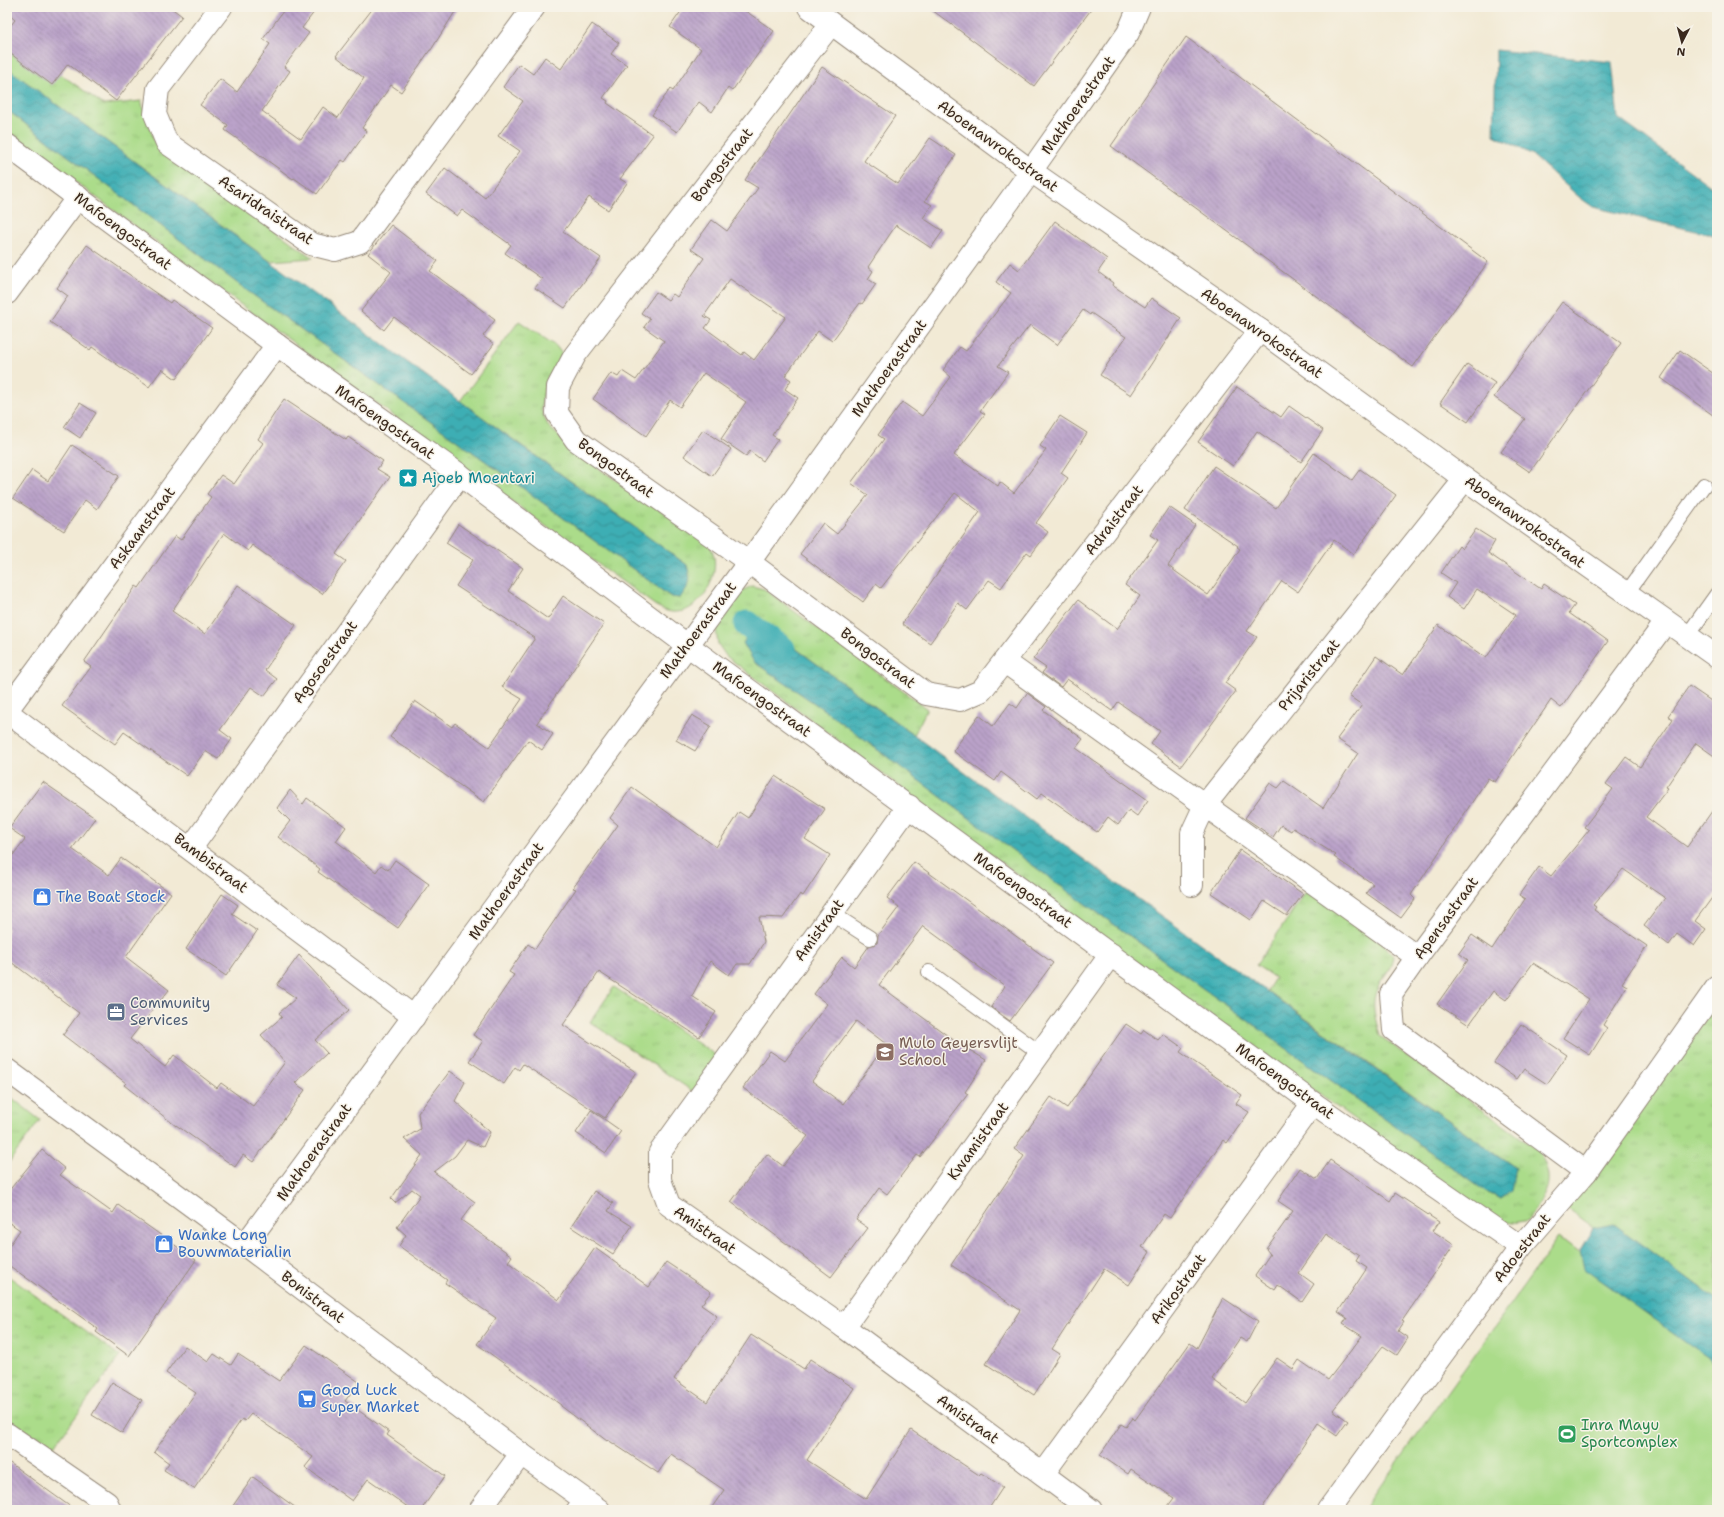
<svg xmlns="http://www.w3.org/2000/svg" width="1724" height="1517" viewBox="0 0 1724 1517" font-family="'Shantell Sans',sans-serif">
	<defs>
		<pattern id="grass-tufts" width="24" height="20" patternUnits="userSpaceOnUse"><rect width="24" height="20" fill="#abdc8a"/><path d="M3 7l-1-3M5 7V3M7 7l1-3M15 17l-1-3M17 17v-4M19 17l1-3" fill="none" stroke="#94bd77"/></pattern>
		<pattern id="water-waves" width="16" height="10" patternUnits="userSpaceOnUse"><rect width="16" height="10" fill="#3daeb4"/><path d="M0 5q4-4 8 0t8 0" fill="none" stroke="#348e92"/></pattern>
		<pattern id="building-back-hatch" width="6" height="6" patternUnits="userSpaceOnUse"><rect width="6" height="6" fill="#baa2c9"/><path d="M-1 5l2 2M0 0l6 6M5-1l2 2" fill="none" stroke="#9884a3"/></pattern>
	</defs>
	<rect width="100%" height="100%" fill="#f7f3e8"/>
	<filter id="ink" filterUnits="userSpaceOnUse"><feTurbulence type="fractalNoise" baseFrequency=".025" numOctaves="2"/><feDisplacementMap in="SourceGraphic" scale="8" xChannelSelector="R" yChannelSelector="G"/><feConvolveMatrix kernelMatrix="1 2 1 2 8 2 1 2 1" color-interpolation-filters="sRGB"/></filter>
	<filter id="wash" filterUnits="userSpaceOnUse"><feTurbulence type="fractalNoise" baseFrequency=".012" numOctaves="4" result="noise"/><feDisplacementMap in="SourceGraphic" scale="16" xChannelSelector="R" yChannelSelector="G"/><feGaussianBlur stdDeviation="0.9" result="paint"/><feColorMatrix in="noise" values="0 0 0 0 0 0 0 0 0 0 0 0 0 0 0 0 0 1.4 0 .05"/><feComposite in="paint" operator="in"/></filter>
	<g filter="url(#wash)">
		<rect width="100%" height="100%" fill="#f2ead5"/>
		<g fill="url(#grass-tufts)" stroke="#738354">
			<path d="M7,36L104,105L141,101L155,143L313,258L270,261L7,68Z"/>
			<path d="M7,110L249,292L509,478L671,597L680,598L687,565L460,401L519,321L556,346L562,354L545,384L541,409L548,426L580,456L702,538C705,542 711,546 712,550C722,573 702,611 677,612C669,613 662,609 656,606L240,304L7,131Z"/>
			<path d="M752,586L764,589L927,709L914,735L757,620L754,662L820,707L1066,890L1482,1189L1501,1198L1516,1168L1267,991L1275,978L1256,965L1308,889L1383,943L1393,956C1391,973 1382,975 1377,989C1370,1005 1376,1021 1380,1036L1538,1150C1557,1183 1547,1191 1528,1220L1513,1223L1499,1221C1236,1039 981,848 726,656L718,644L716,629L720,617L739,592Z"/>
			<path d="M614,987L717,1056L694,1092L590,1022Z"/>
			<path d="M1717,1004V1301L1614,1224L1593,1228L1566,1208Z"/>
			<path d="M7,1094L40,1120L7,1165Z"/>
			<path d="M8,1276L120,1356L52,1449L7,1418Z"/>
		</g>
		<path fill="#abdc8a" stroke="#738354" d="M1559,1237L1717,1358V1510H1363Z"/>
		<g fill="url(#water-waves)" stroke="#3c6c69">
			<path d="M1496,50L1612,62L1618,118L1717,191V236L1593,207L1579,197L1531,154L1494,135Z"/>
			<path d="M7,68L527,450L687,565C692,582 690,584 680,598L671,597L509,478L249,292L7,110Z"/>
			<path d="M757,620C1008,805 1260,989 1516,1168L1511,1191L1501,1198L1482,1189L1066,890L820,707L754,662L743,643Z"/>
			<path d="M1614,1224L1717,1301V1364L1584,1269L1580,1250L1593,1228Z"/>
		</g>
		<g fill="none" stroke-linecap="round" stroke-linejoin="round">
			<path stroke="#3daeb4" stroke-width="27" d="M747,624L782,649"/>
		</g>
		<g id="blocks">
			<g fill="url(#building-back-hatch)" fill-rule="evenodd">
				<path d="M7,7H170L182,16L116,101L68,64L52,85L7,51V30L15,20L7,13Z"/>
				<path d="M286,7H318L302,28L309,33L284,67L290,71L262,111L301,139L323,107L338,118L364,78L336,56L374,7H458L431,50H430L401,92L391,85L362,128L367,131L345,162L342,160L317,194L294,178L293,179L225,130L228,125L200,105L220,79L237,92L270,44L263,39Z"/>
				<path d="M684,7H740L774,31L732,91L728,88L712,112L699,102L677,132L652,115L670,89L673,91L701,49L670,27Z"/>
				<path d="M928,7H1093L1034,86Z"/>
				<path d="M592,24L619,43L611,54L627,65L603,98L608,101L607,103L653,135L620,179L627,183L608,210L589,197L563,232L601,258L565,308L535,288L542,279L505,253L511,245L462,210L457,216L426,194L445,168L485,198L520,151L498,136L523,101L503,87L519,64L533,74L545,57L561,69Z"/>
				<path d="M1186,37L1488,262L1413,367L1111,146Z"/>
				<path d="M822,67L895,116L864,161L898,184L930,138L956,155L925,201L932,205L923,218L943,231L931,248L896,225L868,267L873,271L868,279L876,284L862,304L860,303L832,341L818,331L785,376L791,380L785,389L798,398L772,435L778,439L763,461L750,451L746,456L721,439L746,402L704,373L680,407L670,400L646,436L593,399L611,373L618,377L622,371L636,380L664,341L644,327L650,319L641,313L656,292L668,300L673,294L677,297L704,258L691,249L712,220L727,231L758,188L745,180ZM730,279L786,317L754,360L744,352L742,355L705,328L711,320L704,316Z"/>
				<path d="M1055,221L1107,259L1098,272L1113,283L1112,285L1145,307L1151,298L1181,318L1131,395L1100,375L1126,337L1091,313L1090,315L1083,310L1057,345L1030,325L998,366L1008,372L980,411L985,414L954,455L998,486L1000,482L1014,493L1046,450L1040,446L1060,416L1087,433L1061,473L1068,478L1036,523L1048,532L1031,555L1027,552L1001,588L989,580L967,610L958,603L930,643L902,624L980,512L955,493L881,588L876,584L863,602L800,554L823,523L837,534L868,495L851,483L884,439L878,435L902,402L922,416L951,377L943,370L960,347L966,351L1011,293L996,282L1010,263L1019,270Z"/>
				<path d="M391,225L438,261L430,271L495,320L483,336L494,344L471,374L394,317L384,330L361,311L391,272L368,254Z"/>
				<path d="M87,245L170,303L172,300L212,328L176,379L162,369L149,387L92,347L90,350L50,322L68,296L57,288Z"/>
				<path d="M1562,302L1621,343L1530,472L1501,452L1525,419L1494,397Z"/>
				<path d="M1680,350L1717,376V418L1661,378Z"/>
				<path d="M1467,364L1495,383L1468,422L1440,403Z"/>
				<path d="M1237,387L1281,417L1289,406L1323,430L1301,462L1257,431L1233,466L1198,442Z"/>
				<path d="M284,399L346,440L348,437L383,461L377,469L390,477L336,554L346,561L322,594L252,545L248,551L224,533L172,611L205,634L238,585L296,625L265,670L277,679L264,696L251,687L220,730L232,739L218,759L205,751L187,776L124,732L115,744L62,706L91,667L84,662L136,586L139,588L175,536L181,540L211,497L207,494L221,475L234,484L263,443L258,439Z"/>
				<path d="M80,403L96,413L80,438L64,427Z"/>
				<path d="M703,430L731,449L712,476L684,456Z"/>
				<path d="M72,445L119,476L97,509L85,500L64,531L13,498L32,470L48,481Z"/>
				<path d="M1314,453L1352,480L1360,469L1396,495L1354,554L1334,540L1298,592L1282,581L1247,631L1257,637L1225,683L1236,691L1181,766L1151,744L1160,731L1118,702L1112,711L1067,679L1061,687L1042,673L1046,668L1033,659L1078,600L1117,629L1140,596L1125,585L1158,540L1150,535L1169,507L1195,525L1168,566L1208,595L1240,549L1237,547L1238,546L1185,510L1214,466L1276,508Z"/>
				<path d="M458,524L523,568L508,591L548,619L563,596L604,624L537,723L553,734L542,750L528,740L484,802L390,737L415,701L452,727L455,723L489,747L522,699L502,687L535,638L456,586L473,560L446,543Z"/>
				<path d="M1476,529L1495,541L1488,553L1541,589L1544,584L1575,605L1569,613L1608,641L1561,708L1551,700L1495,782L1488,778L1411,895L1415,899L1401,918L1366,893L1373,884L1334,857L1336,855L1293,828L1291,831L1281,825L1273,837L1245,818L1270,783L1278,788L1284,781L1323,808L1358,753L1337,739L1362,705L1349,696L1376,656L1403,675L1438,625L1486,658L1516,615L1477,589L1464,609L1447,597L1456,583L1441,573L1459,546L1462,549Z"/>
				<path d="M1689,686L1717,705V758L1696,743L1666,787L1668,788L1646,817L1687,847L1717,804V891L1695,921L1706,929L1694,946L1677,934L1669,945L1644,926L1665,898L1623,869L1593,905L1596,907L1594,910L1647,946L1622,983L1627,986L1603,1025L1607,1028L1590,1055L1563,1038L1589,999L1533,963L1506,1000L1493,991L1469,1025L1437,1004L1468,960L1459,953L1472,935L1492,949L1525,899L1519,895L1539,867L1551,876L1589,830L1584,827L1613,789L1606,784L1626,757L1640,767L1673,719L1668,716Z"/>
				<path d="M1027,693L1046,707L1043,710L1083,739L1076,748L1148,800L1137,816L1129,810L1118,825L1108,817L1097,832L1042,793L1037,799L1001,772L995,781L953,751L979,715L993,726L1010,703L1017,708Z"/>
				<path d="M692,715L711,726L695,751L676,740Z"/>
				<path d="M775,776L825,809L805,839L830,855L803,896L800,894L783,918L759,917L764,942L750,964H737L729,975L710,961L692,996L716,1012L699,1037L599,972L563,1025L636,1072L605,1118L523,1064L519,1070L515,1067L504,1084L469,1061L483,1041L473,1035L514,975L509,972L528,944L535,949L576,889L573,888L618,825L610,818L632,787L716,847L739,812L748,818Z"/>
				<path d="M43,782L95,818L72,849L109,875L121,858L171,893L126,957L169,990L130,1039L165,1067L174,1055L217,1088L221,1083L253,1106L285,1062L261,1035L282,1017L279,1013L296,998L277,985L299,955L349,1010L315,1040L327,1053L295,1083L305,1090L253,1162L243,1155L235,1167L176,1125V1126L124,1085L126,1083L63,1035L79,1013L7,959V863L25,839L9,828Z"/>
				<path d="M290,790L303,804L307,798L346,827L336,841L376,872L381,865L388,870L395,860L429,884L398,928L318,872L320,869L278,837L290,821L277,808Z"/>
				<path d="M1240,850L1303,894L1287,916L1264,901L1251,920L1211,893Z"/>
				<path d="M914,862L1053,963L1010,1021L991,1007L1005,986L923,926L879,985L967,1050L968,1049L986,1060L965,1092L968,1094L920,1157L917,1155L887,1194L879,1188L856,1220L868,1228L831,1277L731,1202L767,1154L783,1166L808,1136L743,1088L770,1051L785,1061L827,1004L814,994L842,957L854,967L869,946L877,943L878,935L899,907L887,898ZM856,1021L886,1044L843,1104L812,1081Z"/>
				<path d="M222,894L238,905L232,914L257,931L226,976L186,949Z"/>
				<path d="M1126,1024L1141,1034L1144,1030L1158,1040L1163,1034L1183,1048L1180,1052L1242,1095L1236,1104L1249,1112L1227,1143L1223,1140L1170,1218L1164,1214L1142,1247L1150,1252L1129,1285L1104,1269L1052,1349L1060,1354L1034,1395L986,1364L1020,1310L951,1265L1024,1156L1014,1149L1051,1097L1067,1108Z"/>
				<path d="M1521,1024L1567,1055L1547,1084L1524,1069L1517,1079L1494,1063Z"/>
				<path d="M450,1071L465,1082L455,1101L490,1132L483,1147L467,1140L455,1156L434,1172L475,1202L461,1220L512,1256L508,1262L559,1300L595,1248L649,1287L666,1262L711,1292L701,1305L717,1316L674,1379L707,1402L751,1335L804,1369L810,1359L854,1388L807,1460L866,1499L911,1430L979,1475L981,1473L1003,1487L988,1510H710L724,1490L671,1454L658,1473L608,1440L607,1441L561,1406V1405L477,1344L496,1318L445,1283L447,1280L399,1246L406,1235L397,1227L420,1195L412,1189L395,1203L391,1199L422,1155L404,1139L420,1129L418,1113Z"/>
				<path d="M591,1110L621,1131L606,1153L576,1133Z"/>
				<path d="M42,1150L65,1169L60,1175L113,1213L118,1205L196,1260L129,1356L96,1332L98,1329L7,1264V1249L20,1230L7,1221V1193Z"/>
				<path d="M1330,1160L1390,1201L1395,1193L1439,1222L1433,1231L1454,1245L1402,1321L1404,1322L1398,1331L1408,1338L1397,1355L1383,1346L1333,1410L1348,1421L1337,1436L1318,1423L1261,1510H1165L1174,1498L1131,1469L1128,1474L1100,1455L1121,1424L1126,1427L1133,1418L1135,1420L1190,1343L1197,1348L1223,1298L1258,1321L1247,1342L1240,1338L1212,1379L1245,1403L1277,1358L1293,1369L1299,1360L1328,1380L1362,1336L1343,1324L1347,1318L1338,1312L1367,1268L1356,1261L1359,1256L1326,1234L1299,1273L1314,1284L1302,1302L1278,1285L1275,1290L1255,1276L1270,1254L1266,1249L1293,1211L1278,1201L1300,1168L1317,1179Z"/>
				<path d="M594,1191L613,1203L608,1211L632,1226L613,1254L571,1227Z"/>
				<path d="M306,1345L359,1382L345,1401L389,1432L387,1435L445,1476L421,1510H412L368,1479L352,1501L305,1467L313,1457L251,1414L245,1421L242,1419L194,1489L164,1470L169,1463L154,1452L196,1393L166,1373L185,1346L208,1362L214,1354L231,1365L238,1354L279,1381Z"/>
				<path d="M112,1382L142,1400L122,1433L92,1415Z"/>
				<path d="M7,1461L75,1510H7Z"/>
				<path d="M253,1477L299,1510H230Z"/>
			</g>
		</g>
	</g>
	<g filter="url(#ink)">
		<use href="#blocks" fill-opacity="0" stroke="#968a7a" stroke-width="1"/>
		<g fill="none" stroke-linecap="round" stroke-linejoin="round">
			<defs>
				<g id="service">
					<path d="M1626,594L1704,485"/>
					<path d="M1687,636L1717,594"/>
					<path d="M831,913L870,938"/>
					<path d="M929,972L1040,1053"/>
					<path d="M573,1510L582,1498"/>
				</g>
				<g id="minor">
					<path d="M221,7L158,89L155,114L167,143L311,244L335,250L360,242L534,7"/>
					<path d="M809,7L1031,171L1260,330L1465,479L1717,657"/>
					<path d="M831,24L575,355L558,387L557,413L576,440L749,562L926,694L960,700L981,691L1260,330"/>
					<path d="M7,145L277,345L460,475L687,645L1313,1103L1521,1247"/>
					<path d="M7,293L78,197"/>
					<path d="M1005,662L1417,957"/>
					<path d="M7,710L277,345"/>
					<path d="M7,712L414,1017"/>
					<path d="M909,806L660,1152V1180L669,1205L844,1327L1091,1510"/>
					<path d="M191,848L460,475"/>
					<path d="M1192,885V833L1205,805L1465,479"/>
					<path d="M1586,1172L1394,1030L1391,994L1417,957L1666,622"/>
					<path d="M245,1245L749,562L1031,171L1128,33L1139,7"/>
					<path d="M844,1327L1111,954"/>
					<path d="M7,1434L107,1503L110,1510"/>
					<path d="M1043,1474L1313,1103"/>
					<path d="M480,1510L521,1454"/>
					<path d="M1328,1510L1521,1247L1586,1172L1717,987"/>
				</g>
				<path id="tertiary" d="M7,1070L245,1245L521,1454L599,1510"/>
			</defs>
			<use href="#service" stroke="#968a7a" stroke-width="16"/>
			<use href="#minor" stroke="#968a7a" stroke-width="24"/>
			<use href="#tertiary" stroke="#968a7a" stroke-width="24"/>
			<use href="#service" stroke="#fff" stroke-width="14"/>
			<use href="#minor" stroke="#fff" stroke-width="22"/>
			<use href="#tertiary" stroke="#fff" stroke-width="22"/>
		</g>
	</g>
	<defs>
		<symbol id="sight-square" viewBox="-11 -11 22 22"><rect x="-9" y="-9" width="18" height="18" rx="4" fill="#0f9aa8" stroke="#f7f3e8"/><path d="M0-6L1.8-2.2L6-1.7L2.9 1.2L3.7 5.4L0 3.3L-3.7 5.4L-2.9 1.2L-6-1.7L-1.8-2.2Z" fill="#fff"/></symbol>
		<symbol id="shop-square" viewBox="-11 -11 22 22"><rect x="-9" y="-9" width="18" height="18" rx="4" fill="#3f7fe0" stroke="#f7f3e8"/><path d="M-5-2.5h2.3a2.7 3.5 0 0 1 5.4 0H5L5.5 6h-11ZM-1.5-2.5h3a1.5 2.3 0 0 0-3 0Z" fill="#fff"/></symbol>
		<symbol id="office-square" viewBox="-11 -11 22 22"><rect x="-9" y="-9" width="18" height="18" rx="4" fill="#5c6f8a" stroke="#f7f3e8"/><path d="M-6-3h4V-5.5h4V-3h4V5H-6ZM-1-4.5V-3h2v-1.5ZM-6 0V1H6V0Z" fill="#fff"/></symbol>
		<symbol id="school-square" viewBox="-11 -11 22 22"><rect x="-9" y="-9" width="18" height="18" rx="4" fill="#8d6e63" stroke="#f7f3e8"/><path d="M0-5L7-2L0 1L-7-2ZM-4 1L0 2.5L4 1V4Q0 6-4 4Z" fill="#fff"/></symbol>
		<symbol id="supermarket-square" viewBox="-11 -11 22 22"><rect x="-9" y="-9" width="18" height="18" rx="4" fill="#3f7fe0" stroke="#f7f3e8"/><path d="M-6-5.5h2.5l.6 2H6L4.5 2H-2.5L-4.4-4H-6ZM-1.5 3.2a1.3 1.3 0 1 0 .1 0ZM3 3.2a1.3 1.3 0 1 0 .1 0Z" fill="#fff"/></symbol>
		<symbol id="stadium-square" viewBox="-11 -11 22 22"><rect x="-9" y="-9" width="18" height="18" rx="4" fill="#2e9e5b" stroke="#f7f3e8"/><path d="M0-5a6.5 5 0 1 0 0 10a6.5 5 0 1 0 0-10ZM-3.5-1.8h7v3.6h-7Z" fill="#fff"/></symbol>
	</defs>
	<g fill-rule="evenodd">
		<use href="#sight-square" x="397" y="467" width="22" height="22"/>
		<use href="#shop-square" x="31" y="886" width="22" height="22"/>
		<use href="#office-square" x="105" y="1001" width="22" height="22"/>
		<use href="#school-square" x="874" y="1041" width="22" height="22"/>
		<use href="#shop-square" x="153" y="1233" width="22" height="22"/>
		<use href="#supermarket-square" x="296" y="1388" width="22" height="22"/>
		<use href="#stadium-square" x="1556" y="1423" width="22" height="22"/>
	</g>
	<g text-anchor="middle" stroke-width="3" stroke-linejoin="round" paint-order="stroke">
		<g font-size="15" fill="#3b2a1e" stroke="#f7f3e8">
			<text transform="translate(1078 105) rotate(-55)" y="5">Mathoerastraat</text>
			<text transform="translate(998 146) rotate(36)" y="5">Aboenawrokostraat</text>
			<text transform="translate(722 165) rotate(-52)" y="5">Bongostraat</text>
			<text transform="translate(266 210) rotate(34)" y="5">Asaridraistraat</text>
			<text transform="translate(123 231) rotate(37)" y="5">Mafoengostraat</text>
			<text transform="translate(1262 333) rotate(35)" y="5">Aboenawrokostraat</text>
			<text transform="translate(889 368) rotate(-54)" y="5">Mathoerastraat</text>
			<text transform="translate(385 422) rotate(35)" y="5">Mafoengostraat</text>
			<text transform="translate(616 468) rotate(36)" y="5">Bongostraat</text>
			<text transform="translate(1114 520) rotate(-52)" y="5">Adraistraat</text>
			<text transform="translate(1525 522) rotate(36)" y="5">Aboenawrokostraat</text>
			<text transform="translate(142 528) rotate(-53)" y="5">Askaanstraat</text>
			<text transform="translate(698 630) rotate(-53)" y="5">Mathoerastraat</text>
			<text transform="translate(878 658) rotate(37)" y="5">Bongostraat</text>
			<text transform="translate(325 662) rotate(-54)" y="5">Agosoestraat</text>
			<text transform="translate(1309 675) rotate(-51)" y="5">Prijaristraat</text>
			<text transform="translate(762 699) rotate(36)" y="5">Mafoengostraat</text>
			<text transform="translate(211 863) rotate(37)" y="5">Bambistraat</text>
			<text transform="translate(1023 890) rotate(36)" y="5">Mafoengostraat</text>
			<text transform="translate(506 891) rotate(-54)" y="5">Mathoerastraat</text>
			<text transform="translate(1446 918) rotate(-54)" y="5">Apensastraat</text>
			<text transform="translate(819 930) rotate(-54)" y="5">Amistraat</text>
			<text transform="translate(1285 1081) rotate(36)" y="5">Mafoengostraat</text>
			<text transform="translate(978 1141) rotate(-54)" y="5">Kwamistraat</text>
			<text transform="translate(314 1152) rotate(-54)" y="5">Mathoerastraat</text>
			<text transform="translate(705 1230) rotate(35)" y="5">Amistraat</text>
			<text transform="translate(1522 1248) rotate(-52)" y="5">Adoestraat</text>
			<text transform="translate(1178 1289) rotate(-54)" y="5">Arikostraat</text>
			<text transform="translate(313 1297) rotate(37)" y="5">Bonistraat</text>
			<text transform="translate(968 1419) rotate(36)" y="5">Amistraat</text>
		</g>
		<g font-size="15" fill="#0d838f" stroke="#f7f3e8" text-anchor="start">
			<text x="422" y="483">Ajoeb Moentari</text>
		</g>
		<g font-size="15" fill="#366cbe" stroke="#f7f3e8" text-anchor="start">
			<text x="56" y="902">The Boat Stock</text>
			<text x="178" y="1240">Wanke Long<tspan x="178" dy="17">Bouwmaterialin</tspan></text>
			<text x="321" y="1395">Good Luck<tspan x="321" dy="17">Super Market</tspan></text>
		</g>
		<g font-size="15" fill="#4e5e75" stroke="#f7f3e8" text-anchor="start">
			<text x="130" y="1008">Community<tspan x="130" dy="17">Services</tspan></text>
		</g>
		<g font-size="15" fill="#785e54" stroke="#f7f3e8" text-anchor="start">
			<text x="899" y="1048">Mulo Geyersvlijt<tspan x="899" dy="17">School</tspan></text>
		</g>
		<g font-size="15" fill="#27864d" stroke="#f7f3e8" text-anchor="start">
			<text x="1581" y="1430">Inra Mayu<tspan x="1581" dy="17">Sportcomplex</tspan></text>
		</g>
	</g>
	<rect width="1724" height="1517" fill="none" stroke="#f7f3e8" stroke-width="24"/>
	<g transform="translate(1682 42) rotate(186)" stroke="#f7f3e8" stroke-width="3" paint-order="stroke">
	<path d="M0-3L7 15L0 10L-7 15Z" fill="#3b2a1e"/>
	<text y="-6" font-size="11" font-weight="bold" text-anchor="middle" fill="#3b2a1e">N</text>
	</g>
</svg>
